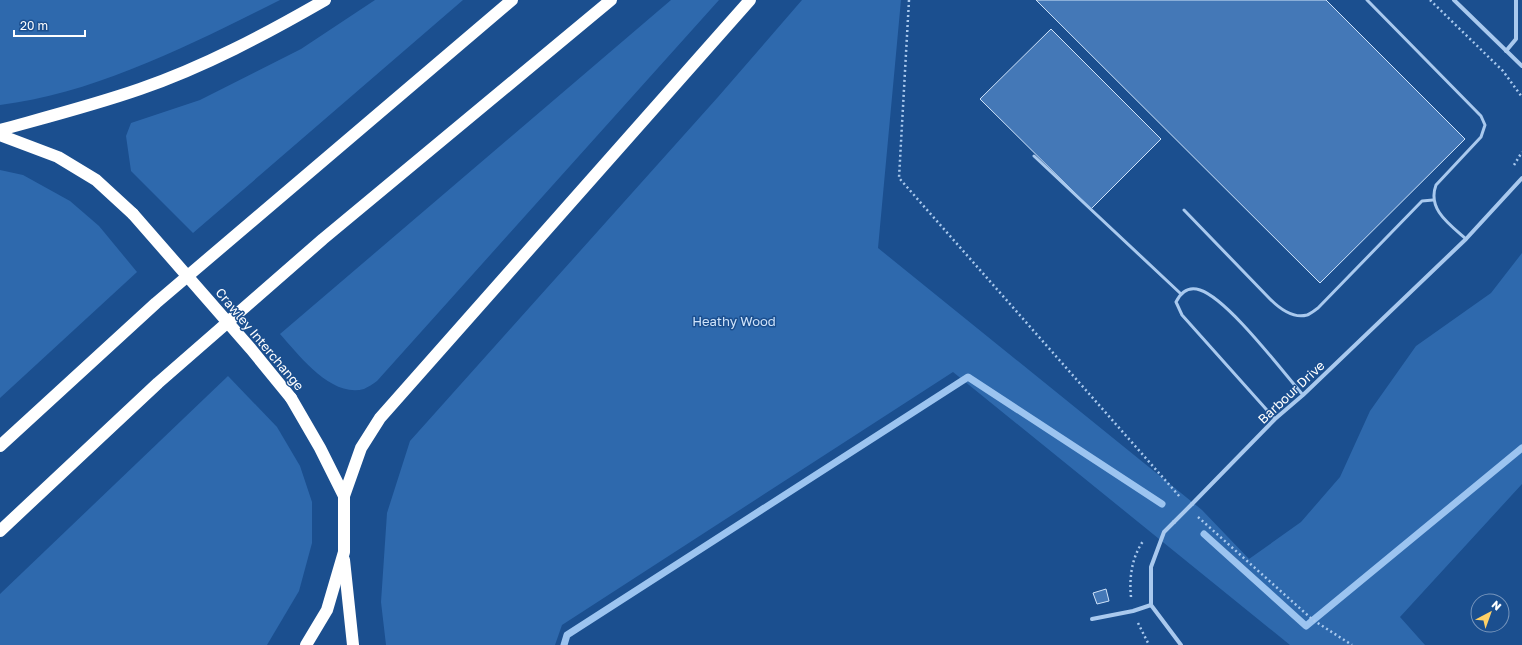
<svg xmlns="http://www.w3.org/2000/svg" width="1522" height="645" viewBox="0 0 1522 645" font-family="'Golos Text',sans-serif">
	<rect width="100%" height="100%" fill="#1b4f8f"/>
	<g fill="#2e69ad">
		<path d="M0,0H280C194,43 97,93 0,105Z"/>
		<path d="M375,0H463L193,233L131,171L126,136L131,123L200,100L301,49Z"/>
		<path d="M671,0H719L377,381C373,384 368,387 364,389C331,398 299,355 280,334Z"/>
		<path d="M802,0H901L878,248L1202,510L1249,559L1301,522L1340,477L1370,411L1416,346L1491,293L1522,253V484L1400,617L1425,645H1290L953,372L562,625L555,645H386L381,602L387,513L410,441L718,97Z"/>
		<path d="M0,170L23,175L70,201L99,226L137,272L0,398Z"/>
		<path d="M228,376L277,427L300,466L312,502V543L299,591L267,645H0V594Z"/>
	</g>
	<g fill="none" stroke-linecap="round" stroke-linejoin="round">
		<g stroke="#9cc4f0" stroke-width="7">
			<path d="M1204,534L1306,626L1522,448"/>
			<path d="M564,645L567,635L968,377L1162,504"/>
		</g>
	</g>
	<g fill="#4478b7" stroke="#cfe3fa">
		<path d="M1036,0H1326L1465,139L1320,283Z"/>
		<path d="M1051,29L1161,139L1091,209L980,99Z"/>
		<path d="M1106,589L1109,601L1097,604L1093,593Z"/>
	</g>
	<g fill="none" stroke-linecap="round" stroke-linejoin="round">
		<g stroke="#a9c9ee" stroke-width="2.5" stroke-dasharray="2 3" stroke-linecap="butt">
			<path d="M909,0L899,178L1180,497"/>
			<path d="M1430,0L1503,71L1522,97"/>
			<path d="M1514,165L1522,152"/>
			<path d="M1198,517L1313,620L1352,645"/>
			<path d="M1131,597C1129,577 1132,556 1144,540"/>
			<path d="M1138,623L1149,645"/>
		</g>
		<g stroke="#a9c9ee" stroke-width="3">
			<path d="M1367,0L1481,116L1485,125L1481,137L1436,185C1427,209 1449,224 1466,239"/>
			<path d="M1034,156L1180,293"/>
			<path d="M1184,210L1270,299C1279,308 1293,319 1307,315C1310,314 1315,310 1318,308L1422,201L1433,200"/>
			<path d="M1275,419L1182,315L1176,302C1181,292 1188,286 1200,290C1228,299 1282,371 1303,395"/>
		</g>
		<g stroke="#a9c9ee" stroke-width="4">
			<path d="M1454,0L1522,66"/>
			<path d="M1506,51L1516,39V0"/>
			<path d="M1192,504L1275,419L1303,395L1466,239L1522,178"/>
			<path d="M1174,522L1164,532L1151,567V605L1181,645"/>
			<path d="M1092,619L1133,611L1151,605"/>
		</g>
		<g stroke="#fff" stroke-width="12">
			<path d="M0,130C47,117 94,105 140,89C204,67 266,34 325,0"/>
			<path d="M0,135L58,157L96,180L133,214"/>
			<path d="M291,398L320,448L344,496V552L327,610L306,645"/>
			<path d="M0,446L156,303L512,0"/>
			<path d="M344,496L361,448L380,418L750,0"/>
			<path d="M0,531L158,383L323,239L611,0"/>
			<path d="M344,560L353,645"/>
		</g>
		<path stroke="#a9c9ee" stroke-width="4" d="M1174,522L1192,504"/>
		<path stroke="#fff" stroke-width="12" d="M133,214L251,349L291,398"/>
	</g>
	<g text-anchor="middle" stroke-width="3" stroke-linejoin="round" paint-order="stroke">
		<g font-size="13" fill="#cfe3fa" stroke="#1b4f8f">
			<text x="734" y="326">Heathy Wood</text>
		</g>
		<g font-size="13" fill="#fff" stroke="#1b4f8f">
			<text transform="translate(260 339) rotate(50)" y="5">Crawley Interchange</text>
			<text transform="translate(1291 392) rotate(-43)" y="5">Barbour Drive</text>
		</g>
	</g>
	<g transform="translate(1490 613) rotate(41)"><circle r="19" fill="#1b4f8f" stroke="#7695bc"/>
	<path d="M0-3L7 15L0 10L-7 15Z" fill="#ffd166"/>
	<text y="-6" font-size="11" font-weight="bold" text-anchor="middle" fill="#ffffff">N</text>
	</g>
	<path d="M14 30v6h71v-6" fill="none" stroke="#ffffff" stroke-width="2"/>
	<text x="20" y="30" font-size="12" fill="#ffffff" stroke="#1b4f8f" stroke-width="3" paint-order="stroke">20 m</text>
</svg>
